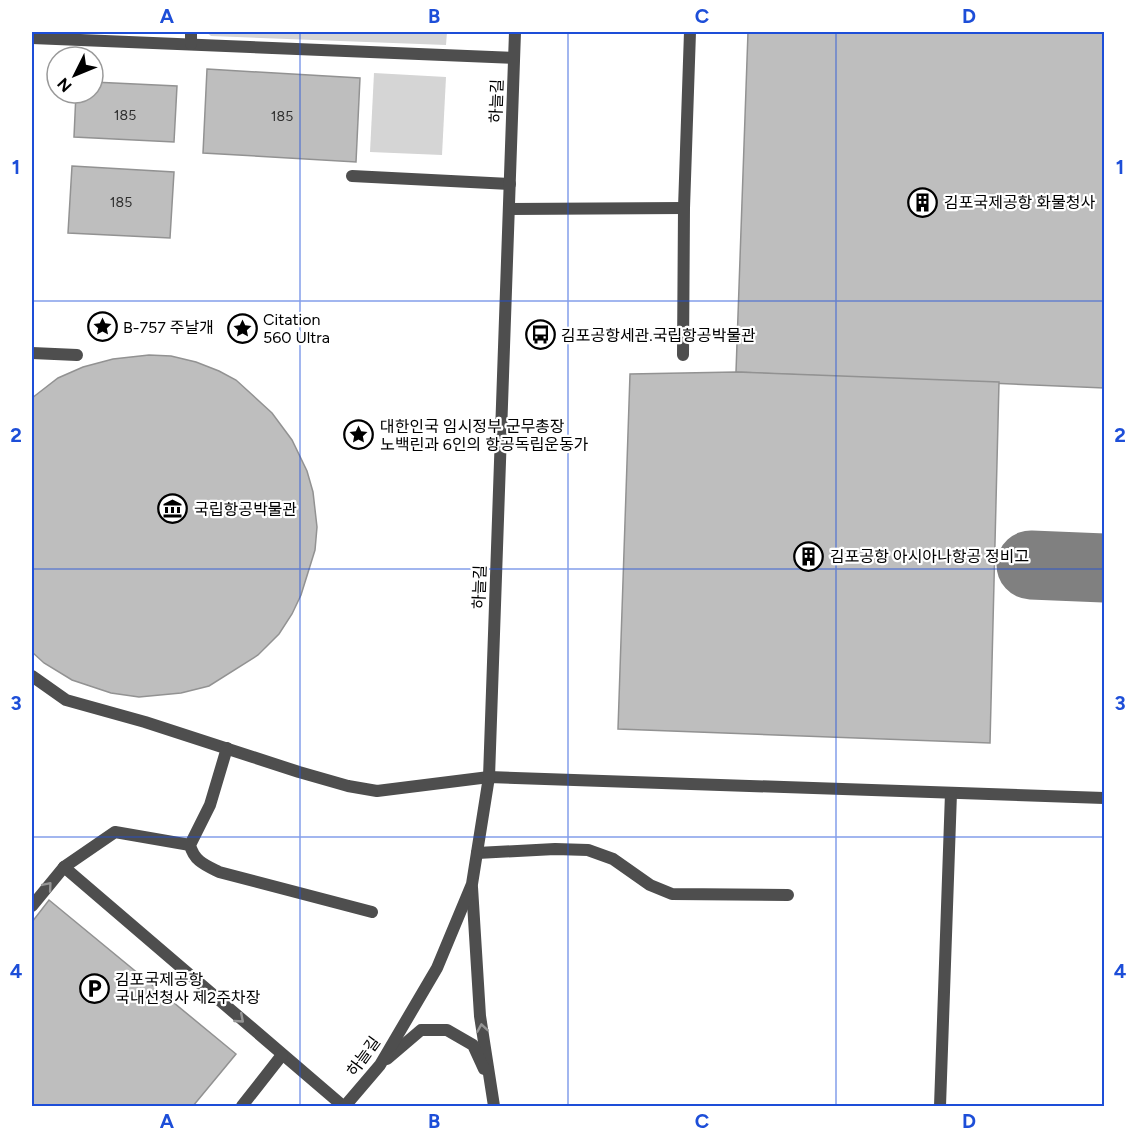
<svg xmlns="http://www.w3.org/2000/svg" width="1136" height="1138" viewBox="0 0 1136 1138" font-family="Figtree,'Noto Sans KR',sans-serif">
	<rect width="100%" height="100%" fill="#fff"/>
	<g fill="#d5d5d5">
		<path d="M206,32H447L446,45L211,36Z"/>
		<path d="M374,73L446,77L442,155L370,152Z"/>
	</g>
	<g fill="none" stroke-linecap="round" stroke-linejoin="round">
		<path stroke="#808080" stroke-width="69" d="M1031,565L1104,568"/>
	</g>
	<g fill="#bebebe" stroke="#929292" stroke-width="1.5">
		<path d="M748,32H1104V388L736,372Z"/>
		<path d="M207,69L360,78L356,162L203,153Z"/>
		<path d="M93,82L177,86L174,142L74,137L76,93H93Z"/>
		<path d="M72,166L174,172L170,238L68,233Z"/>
		<path d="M149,355L171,356L196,362L219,371L236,380L272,413L292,440L307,471L313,492L317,527L315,550L301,595L292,614L279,634L258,655L209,686L181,693L139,697L111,693L72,680L44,663L32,652V398L58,378L83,367L113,359Z"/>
		<path d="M736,372L999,382L990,743L618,729L630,374Z"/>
		<path d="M49,900L236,1054L193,1106H32V922Z"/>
	</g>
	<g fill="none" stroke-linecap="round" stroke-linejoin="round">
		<g stroke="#4e4e4e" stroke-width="12">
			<path d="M32,38L514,58"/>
			<path d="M191,44V32"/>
			<path d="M352,176L510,184"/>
			<path d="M509,209L684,208"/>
			<path d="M32,353L77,355"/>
			<path d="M683,355L684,208L690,32"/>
			<path d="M32,676L66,700L145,722L299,772L348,786L377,791L489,777L1104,798"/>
			<path d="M227,748L210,805L190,845C194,861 205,865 219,872L372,912"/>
			<path d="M477,853L555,849L588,850L613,859L650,885L672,894L788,895"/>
			<path d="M64,867L343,1106"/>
			<path d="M472,887L480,1016L494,1106"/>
			<path d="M32,906L64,867L115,832L190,845"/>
			<path d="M387,1059L421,1030H447L473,1045L484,1069"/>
			<path d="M242,1106L282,1055"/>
			<path d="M345,1106L380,1065L437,968L472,884L489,777L515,32"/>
			<path d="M940,1106L951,793"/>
		</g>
	</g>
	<defs><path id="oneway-chevron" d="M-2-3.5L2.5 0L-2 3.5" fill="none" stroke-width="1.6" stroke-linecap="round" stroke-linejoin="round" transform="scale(1.5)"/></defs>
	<g stroke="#959595">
		<use href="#oneway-chevron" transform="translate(48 886) rotate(-50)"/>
		<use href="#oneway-chevron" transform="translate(240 1019) rotate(41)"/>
		<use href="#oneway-chevron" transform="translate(482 1028) rotate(-99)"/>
	</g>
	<path fill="none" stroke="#1d4ed8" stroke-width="1.5" stroke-opacity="0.55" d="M300,32V1106M568,32V1106M836,32V1106M32,301H1104M32,569H1104M32,837H1104"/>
	<defs>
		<symbol id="building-ring" viewBox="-11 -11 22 22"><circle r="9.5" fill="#fff" stroke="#000" stroke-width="1.5"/><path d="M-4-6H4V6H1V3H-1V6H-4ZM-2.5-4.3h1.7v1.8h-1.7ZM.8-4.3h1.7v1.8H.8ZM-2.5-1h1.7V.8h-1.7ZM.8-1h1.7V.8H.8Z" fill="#000"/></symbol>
		<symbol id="sight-ring" viewBox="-11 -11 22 22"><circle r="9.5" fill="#fff" stroke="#000" stroke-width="1.5"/><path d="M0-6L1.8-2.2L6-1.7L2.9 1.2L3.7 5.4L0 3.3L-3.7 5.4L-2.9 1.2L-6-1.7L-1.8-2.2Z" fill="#000"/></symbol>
		<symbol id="bus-ring" viewBox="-11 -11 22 22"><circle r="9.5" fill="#fff" stroke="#000" stroke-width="1.5"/><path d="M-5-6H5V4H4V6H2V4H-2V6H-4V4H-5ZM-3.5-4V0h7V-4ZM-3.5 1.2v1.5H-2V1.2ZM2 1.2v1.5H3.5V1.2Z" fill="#000"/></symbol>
		<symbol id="museum-ring" viewBox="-11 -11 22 22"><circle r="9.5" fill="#fff" stroke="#000" stroke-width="1.5"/><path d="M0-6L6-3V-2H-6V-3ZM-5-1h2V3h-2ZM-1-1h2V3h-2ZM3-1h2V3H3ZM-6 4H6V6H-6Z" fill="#000"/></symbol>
		<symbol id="parking-ring" viewBox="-11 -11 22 22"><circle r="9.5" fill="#fff" stroke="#000" stroke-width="1.5"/><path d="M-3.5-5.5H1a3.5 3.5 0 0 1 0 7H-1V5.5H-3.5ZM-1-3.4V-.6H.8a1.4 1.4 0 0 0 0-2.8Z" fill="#000"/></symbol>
	</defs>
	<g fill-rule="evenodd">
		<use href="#building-ring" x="906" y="186" width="33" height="33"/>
		<use href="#sight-ring" x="86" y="310" width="33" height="33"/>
		<use href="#sight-ring" x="226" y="312" width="33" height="33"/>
		<use href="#bus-ring" x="524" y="318" width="33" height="33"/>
		<use href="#sight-ring" x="342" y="418" width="33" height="33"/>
		<use href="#museum-ring" x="156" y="492" width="33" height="33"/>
		<use href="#building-ring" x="792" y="540" width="33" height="33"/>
		<use href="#parking-ring" x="78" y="972" width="33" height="33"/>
	</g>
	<g text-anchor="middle" stroke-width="4.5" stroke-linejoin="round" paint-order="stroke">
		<g font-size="14" fill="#303030">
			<text x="125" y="120">185</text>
			<text x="282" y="121">185</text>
			<text x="121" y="207">185</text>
		</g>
		<g font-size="16" fill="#000" stroke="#fff">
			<text transform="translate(496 101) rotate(-88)" y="6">하늘길</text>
			<text transform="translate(479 587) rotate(-88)" y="6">하늘길</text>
			<text transform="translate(363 1056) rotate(-54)" y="6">하늘길</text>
		</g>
		<g font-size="16" fill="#000" stroke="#fff" text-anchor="start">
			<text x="944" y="208">김포국제공항 화물청사</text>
			<text x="263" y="325">Citation<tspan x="263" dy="18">560 Ultra</tspan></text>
			<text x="123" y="333">B-757 주날개</text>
			<text x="561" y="341">김포공항세관.국립항공박물관</text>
			<text x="380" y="432">대한인국 임시정부 군무총장<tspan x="380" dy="18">노백린과 6인의 항공독립운동가</tspan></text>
			<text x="194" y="515">국립항공박물관</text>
			<text x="830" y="562">김포공항 아시아나항공 정비고</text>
			<text x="115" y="985">김포국제공항<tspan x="115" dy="18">국내선청사 제2주차장</tspan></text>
		</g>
	</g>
	<rect width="1136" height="1138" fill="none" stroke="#ffffff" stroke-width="66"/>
	<g transform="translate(75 75) rotate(227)"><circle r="28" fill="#ffffff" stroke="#999999" stroke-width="1.5"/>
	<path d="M0-4.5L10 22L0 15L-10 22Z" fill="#000000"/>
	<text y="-9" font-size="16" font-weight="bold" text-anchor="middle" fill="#000000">N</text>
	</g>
	<rect x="33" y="33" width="1070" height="1072" fill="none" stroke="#1d4ed8" stroke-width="2"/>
	<g font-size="20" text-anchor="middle" font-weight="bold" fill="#1d4ed8">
		<text x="167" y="23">A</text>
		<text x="434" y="23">B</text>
		<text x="702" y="23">C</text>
		<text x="969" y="23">D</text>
		<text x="16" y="174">1</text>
		<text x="1120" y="174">1</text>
		<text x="16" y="442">2</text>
		<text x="1120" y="442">2</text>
		<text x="16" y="710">3</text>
		<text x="1120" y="710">3</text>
		<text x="16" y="978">4</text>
		<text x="1120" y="978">4</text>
		<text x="167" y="1128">A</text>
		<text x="434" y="1128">B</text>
		<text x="702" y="1128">C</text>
		<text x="969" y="1128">D</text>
	</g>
</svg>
